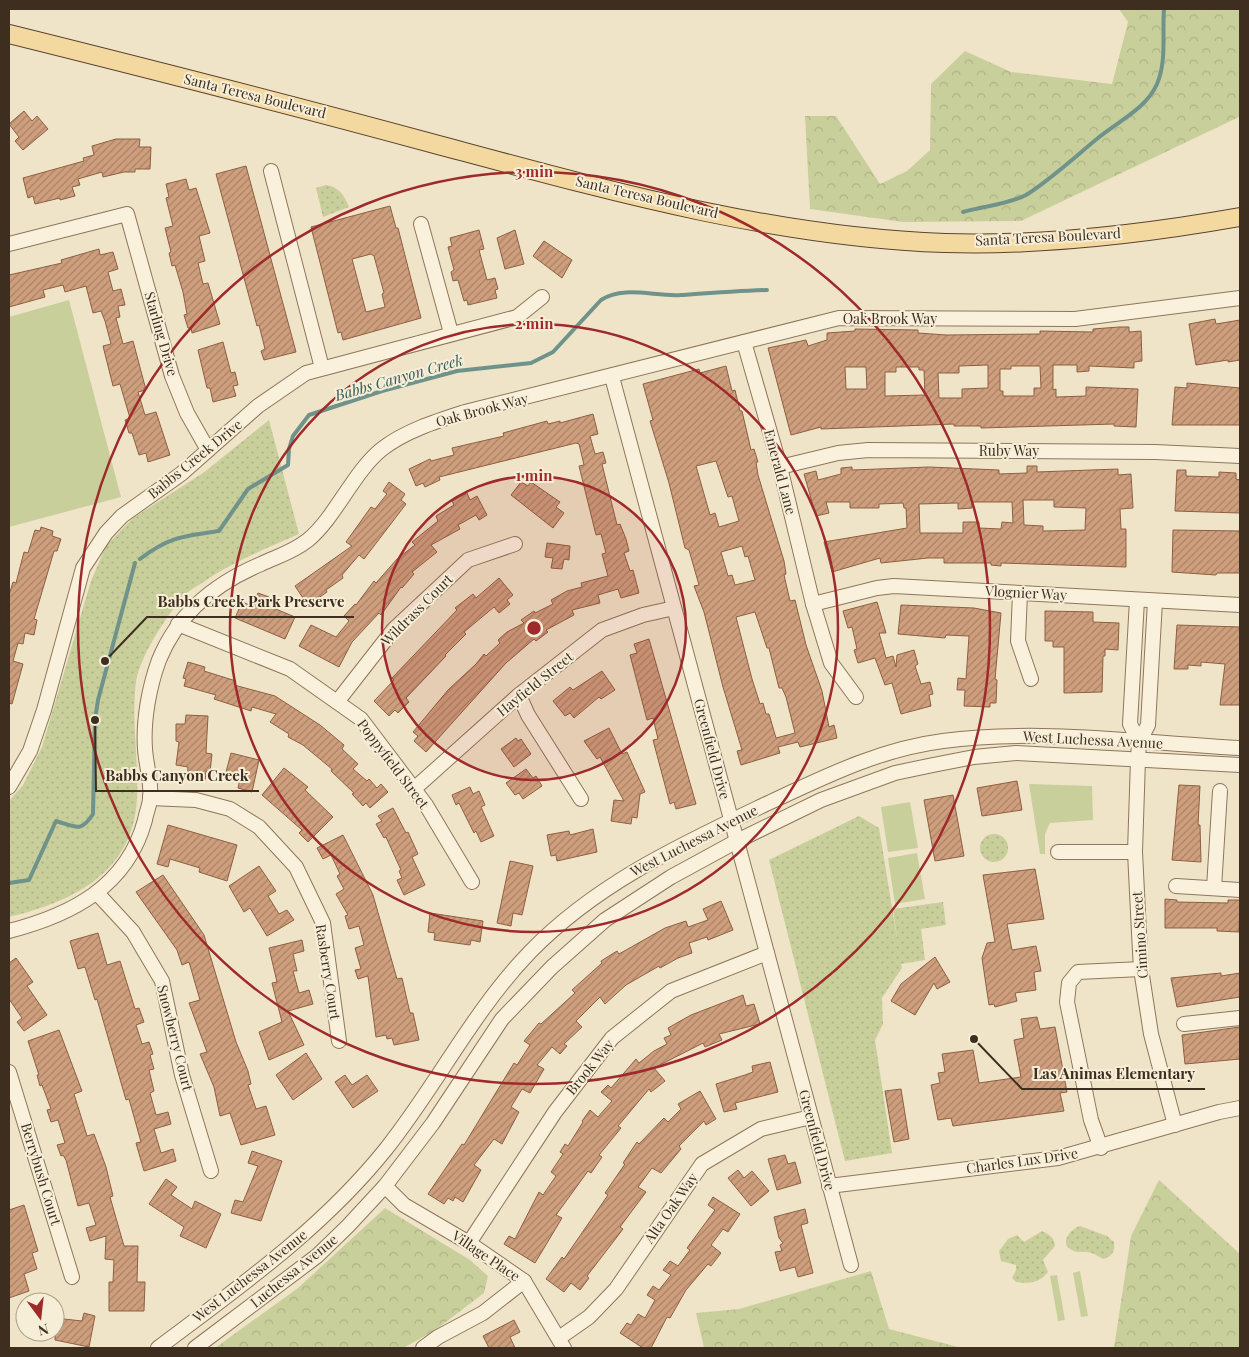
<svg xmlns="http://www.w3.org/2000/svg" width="1249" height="1357" viewBox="0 0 1249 1357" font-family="'Playfair Display',serif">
	<defs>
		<pattern id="forest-crowns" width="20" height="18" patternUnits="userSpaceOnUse" patternTransform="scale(1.25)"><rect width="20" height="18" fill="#c9cf9b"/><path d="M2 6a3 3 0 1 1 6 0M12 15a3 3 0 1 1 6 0" fill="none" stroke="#aeb285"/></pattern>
		<pattern id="park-dots" width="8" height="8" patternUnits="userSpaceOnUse" patternTransform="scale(1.25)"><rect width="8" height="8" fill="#c9cf9b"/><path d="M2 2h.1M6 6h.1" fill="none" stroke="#aeb285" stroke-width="1.8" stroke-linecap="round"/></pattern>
		<pattern id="building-hatch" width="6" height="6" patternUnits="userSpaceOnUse" patternTransform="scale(1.25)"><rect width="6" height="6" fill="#cf9f7d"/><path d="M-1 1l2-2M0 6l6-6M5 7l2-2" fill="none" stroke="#a98266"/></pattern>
	</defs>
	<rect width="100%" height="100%" fill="#f0e4c8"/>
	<g fill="#c9cf9b">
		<path d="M69,300L121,497L9,527V317Z"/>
		<path d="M1029,784L1092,786L1093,820L1050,823L1045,834V854H1040Z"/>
		<path d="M910,802L918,848L888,852L881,807Z"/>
		<path d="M917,853L925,899L895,904L888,858Z"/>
		<path d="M1080,1271L1088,1316L1081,1317L1073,1273Z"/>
		<path d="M1057,1275L1065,1320L1058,1321L1050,1276Z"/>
	</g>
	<g fill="url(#forest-crowns)">
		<path d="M1119,9H1240L1239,117L1021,221L903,222L810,209L805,116H836L880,184L907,171L930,150L931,84L965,51L1011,72L1112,84L1128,22Z"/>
		<path d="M1159,1180L1240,1254V1348H1114L1131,1236Z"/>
		<path d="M385,1208L470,1260L488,1276L484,1293L434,1331L403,1348H215L298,1288Z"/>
		<path d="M871,1271L889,1329L962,1348H704L696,1313L739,1309Z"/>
	</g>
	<g fill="url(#park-dots)">
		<path d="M326,185C339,187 344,195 349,207L323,217L316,188Z"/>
		<path d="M269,420L299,534C265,549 232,562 202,583C196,587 188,591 183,597C167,615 139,658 136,682C131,721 139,760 137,799C133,873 72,902 9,917V801L23,785L42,747L91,581L106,546L133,518L203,473Z"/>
		<path d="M859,816L879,828L898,944L893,909L943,902L946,925L921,929L925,960L901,964L902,968L882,998L883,1024L875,1040L892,1153L845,1161L769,860Z"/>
		<circle cx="994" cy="848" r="14"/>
		<path d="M1080,1226L1107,1236L1114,1242C1115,1251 1113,1255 1104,1259C1098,1257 1093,1252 1086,1252C1082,1251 1078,1253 1074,1251C1058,1245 1069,1230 1080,1226Z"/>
		<path d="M1042,1231C1050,1235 1054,1237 1055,1246L1043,1260L1048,1272C1040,1283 1028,1284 1016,1282L1012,1278L1016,1270V1265L1001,1261L999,1251L1008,1239L1017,1235L1024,1242Z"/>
	</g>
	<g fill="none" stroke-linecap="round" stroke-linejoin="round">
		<g stroke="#6f938a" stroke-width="4">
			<path d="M963,212C983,206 1007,205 1026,195C1050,180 1076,156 1098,138C1117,122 1146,109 1157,84C1167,60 1162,35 1164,9"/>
			<path d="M140,559C169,537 183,536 219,531L248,489L288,465L289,449L293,436L309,415L382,391L457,371L531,363L553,352L601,300C624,285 655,297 681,295C710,293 738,291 767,290"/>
			<path d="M9,883L29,880L56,821C76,827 81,833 93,814L95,720L98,700L135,563"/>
		</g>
	</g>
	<g fill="url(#building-hatch)" stroke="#8d5f41" fill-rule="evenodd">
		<path d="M24,111L32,121L37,116L48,129L23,150L15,141L19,137L9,124Z"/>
		<path d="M116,139H140L139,147H151L150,169H135V172H124L103,177L102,172L78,179L80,185L72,187L75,196L60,200V198L35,204L33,196L28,198L23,178L84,161L83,158L94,155L92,146Z"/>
		<path d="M246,166L296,352L264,360L261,351L265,349L259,325L257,326L216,174Z"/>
		<path d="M186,179L189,190L196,188L210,233L199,236L205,261L198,263L203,284L208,283L220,324L192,333L191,328H188L184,315L187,314L183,292L175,265L172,266L169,253L171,252L165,228L173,226L166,198L169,197L166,184Z"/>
		<path d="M390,206L396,228H398L421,318L343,340L341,332L338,333L311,227ZM371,254L374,256L384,293L382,294L385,307L366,312L352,259Z"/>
		<path d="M479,230L484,249L479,250L487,280L495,278L498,289L495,290L497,298L468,305L467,300L464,301L458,280L453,281L451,272L454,270L448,247L452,246L450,238Z"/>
		<path d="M515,230L524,264L505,269L497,238Z"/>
		<path d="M544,241L572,260L562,278L533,256Z"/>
		<path d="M99,249L100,255L113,252L118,269L108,272L113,291L121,289L125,305L118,306L120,317L116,318L123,344L133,341L146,390L138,392L145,415L156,412L170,455L148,462L146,453L139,455L132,433H129L125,420L130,418L120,384L113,386L103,346L111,344L105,321L101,311L93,313L86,286L65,292L63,285L43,290L45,297L9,307V275L62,263L61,260Z"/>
		<path d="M1215,319L1216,324L1240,320V360L1228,362V360L1196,365L1189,324Z"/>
		<path d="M1119,327H1129V332L1141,331L1142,361L1134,362V368L1089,366V371L1077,372V365H1053V390L1056,389V397L1086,396V387L1138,389L1136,427L1114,426V424L981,428V426H954V424L821,429V427L791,435L768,348L806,340L808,346L827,340V333L855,331V329L918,330V333L946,335L1040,334V331L1093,332V329ZM988,365V388L962,389V398H939L938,373H959V366ZM1011,366H1040L1041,388H1034V396H1003V391H1000V369H1011ZM845,367H866L867,389H846ZM896,367H919V370H924L925,395L885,396V372H896Z"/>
		<path d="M223,342L231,373L235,372L238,385L233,386L236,396L213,402L210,388H207L198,350Z"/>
		<path d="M726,366L732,391L735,390L740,411H742L751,450L754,449L758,462H756L758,475L784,561L786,574L784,575L790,601L795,600L806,645L822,691L829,727L834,725L837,738L800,747L798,742L778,747L780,753L741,765L737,751L742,750L723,687L704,612L694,586L699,585L689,550L685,548L669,483L650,421L653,420L643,384L699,369L700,373ZM716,461L728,497L732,496L739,521L719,527L715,513L710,515L696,466ZM742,546L745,557L748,556L755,580L735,585L732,575L728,576L721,552ZM755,612L767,648H769L779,688H782L786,697L795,733L776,738L769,714H766L763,703L760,704L752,679L736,617Z"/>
		<path d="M1187,383L1240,388V425H1172L1175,387L1187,388Z"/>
		<path d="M593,414L598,434L590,436L595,454L603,452L606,463L602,464L617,525L620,524L626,539L629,551L624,553L630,571L633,570L639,593L621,598L618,589L598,595L600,603L572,610L574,615L546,630L548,632L536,641L534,639L506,663L426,752L414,741L418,736L413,732L448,690L476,664L484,654L486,656L500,643L498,640L507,632L524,623L521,620L534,611L535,613L553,604L551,600L567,591L582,587L581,583L608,576L602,554L606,553L601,534L596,535L579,466L584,465L579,444L576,443L439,477L440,480L425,487L423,483L416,486L409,469L430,459L431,461L454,455L452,448L504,436L503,433L547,421L548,424L560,421V423Z"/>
		<path d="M1027,466H1037V472L1118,469V475L1131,474L1133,508L1120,509L1121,529H1126V567L1001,563V566L991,565V563H944V558H928L881,563L880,558L832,572L824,542L907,528L906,508H904L903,503L879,504V508H850V502H826L829,513L816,516L804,474L816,471L818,480L841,474V468L852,467V470L929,467L999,470V474L1027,473ZM1023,500H1054V507L1086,508L1085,530L1043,531V526L1024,525ZM972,502H1012L1013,523L1002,522L1001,529L979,528V522H963V533H920L919,504L958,503V509L972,508Z"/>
		<path d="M1177,470H1186V476L1219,477V472L1236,473V479L1240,480V513L1175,511Z"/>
		<path d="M389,482L405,494L401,500L406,504L364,559L359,555L342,575L343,578L326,590L327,592L314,601L311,597L305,601L295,586L352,546L346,542L371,507L375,509L387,494L383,491Z"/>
		<path d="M521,482L528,486L531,482L560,502L556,507L564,513L553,528L511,495Z"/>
		<path d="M467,493L470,500L477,496L487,515L479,520L476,515L458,525L460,529L431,545L437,552L412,572L414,574L402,588L401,587L381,615L379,613L352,642L339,667L299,646L311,625L336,637L349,621L344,616L355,604L356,605L374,581L376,583L397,559L415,545L412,542L438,521L436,516L454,505L452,501Z"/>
		<path d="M41,527L53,531L52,536L61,539L57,551H54L34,619L37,620L34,635L25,633L23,644L18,643L13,661L23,664L12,704L9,703V595L13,582L16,583L24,552L28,553L35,530L40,531Z"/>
		<path d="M1173,530L1240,531V573H1217L1216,575L1172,572Z"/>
		<path d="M547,543L570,546L569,560L564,559L562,569L551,568L553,558L545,557Z"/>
		<path d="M499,578L513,595L507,600L510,604L499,613L494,607L464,632L466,634L445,655L446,656L406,698L409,702L398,713L395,710L389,716L374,701L394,680L392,678L457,610L455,608L473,594L476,598Z"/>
		<path d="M258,593L269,597L266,605L295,617L285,639L235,618L242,602L252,606Z"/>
		<path d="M877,602L886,633H879L886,658L893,656L896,667L897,655L914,650L918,664L915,666L921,684L930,682L933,694L929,695L931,706L901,714L892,683L885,685L875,658L858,663L854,650L857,649L852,627L848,628L843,611Z"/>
		<path d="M901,605L974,608L1001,613L995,679L997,680L996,703H990V707L964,706L965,690H957L958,678L966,679L969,636L946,635L945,638L898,634Z"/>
		<path d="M1045,611L1093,612V622L1119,623L1118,650L1105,649V656H1103L1102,692L1064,693V647H1053V641H1045Z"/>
		<path d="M1177,625L1240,627V705H1220L1225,664L1201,662V666L1188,665V669H1174Z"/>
		<path d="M649,639L696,804L676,809L674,802L670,804L653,740L658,739L653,718L647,720L630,655L637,653L634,644Z"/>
		<path d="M188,662L205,667L204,671L236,681L234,685L275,696L320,725L344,745L342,749L358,764L353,769L367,781L369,779L377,788L381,784L388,792L370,808L366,803L363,806L352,794L354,793L331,771L332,769L303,745L288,737L289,734L270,722L276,714L252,707L251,711L214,699L216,695L184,686L186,679L183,678Z"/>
		<path d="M602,671L615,690L601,699L599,697L574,718L570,713L565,716L553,701L570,687L573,690Z"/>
		<path d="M186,715L208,716L206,753L212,754L210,772L206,771L205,781L187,779L188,767L176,765L179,742L176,741V724H185Z"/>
		<path d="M609,728L622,754L627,752L645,792L640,794L637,818L632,817L631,824L611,821L614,800L624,801L600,757L597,759L584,741Z"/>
		<path d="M516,738L518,741L521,739L531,754L514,767L501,749Z"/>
		<path d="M231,753L259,760L252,792L238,788L240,779L225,776Z"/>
		<path d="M284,768L308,787L305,790L333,817L308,842L299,833L302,830L262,795Z"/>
		<path d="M526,769L533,778L536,776L542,786L523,799L519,793L515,795L506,783Z"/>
		<path d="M1017,781L1022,810L982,816L977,788Z"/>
		<path d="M1179,785L1200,786L1198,825H1200L1201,862L1172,860Z"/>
		<path d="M470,787L473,794L479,791L485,805L481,807L494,836L481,842L476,831L474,833L459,803L456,805L452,795Z"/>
		<path d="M953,795L964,856L935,861L924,800Z"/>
		<path d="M393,808L406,833L408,832L418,854L412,857L425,885L404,895L397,880L402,878L399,871L401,870L386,837L384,838L376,824L382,821L378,816Z"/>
		<path d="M168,825L237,845L227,881L199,872L200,868L170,859L168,867L157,864Z"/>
		<path d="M593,829L597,852L557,861L556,855L551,856L547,835L569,831L570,835Z"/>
		<path d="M343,835L373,895L397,979L402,978L410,1013H413L419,1040L394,1045L392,1038L387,1039L386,1035L376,1037L368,976L358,979L355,970L361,969L355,948L364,945L359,926L349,929L345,916L348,915L336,894L344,889L337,876L340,874L331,855L323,859L317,848Z"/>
		<path d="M510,861L533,866L522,915L513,913L511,926L497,923Z"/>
		<path d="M259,866L276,891L268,896L279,914L287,910L294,920L267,936L250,908L244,912L229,886Z"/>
		<path d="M1035,869L1044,919L1007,924L1012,950L1036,946L1041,971L1034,972L1036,990L1015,993L1017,1001L995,1007L994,1004L989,1005L982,958L987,943L995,942L983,875Z"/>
		<path d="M163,875L204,935L236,1042L248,1071L251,1084L248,1085L256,1109L266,1106L275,1135L241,1145L230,1113L220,1116L214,1087L200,1054L207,1052L189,1003L200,1000L189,962L182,965L177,950L136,892Z"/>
		<path d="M1165,899L1177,900V902L1228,903V900H1240L1239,932L1217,931V928H1165Z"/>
		<path d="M721,901L733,930L708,940L707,937L689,943L692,953L678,958L660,968L659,966L626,985L605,1004L600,997L576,1021L582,1027L564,1044L567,1046L560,1054L552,1047L537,1065L544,1069L530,1093L522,1089L511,1107L519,1112L502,1144L494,1139L474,1165L481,1170L463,1202L455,1197L453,1201L448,1198L444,1204L428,1194L462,1144L464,1145L514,1063L517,1065L530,1045L524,1041L539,1023L541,1024L575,993L572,990L602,963L601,961L617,951L619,954L665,928L686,921L688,927L708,920L703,909Z"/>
		<path d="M430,913L483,921L480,942L471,940L470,945L434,940L435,933L428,932Z"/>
		<path d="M98,933L107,965L120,961L135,1009L139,1008L144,1022L136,1025L142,1044L149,1042L153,1054L150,1055L154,1069L149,1070L154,1091L150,1093L156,1115L168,1112L171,1124L154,1129L161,1153L173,1149L176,1161L144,1171L136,1143L141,1142L129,1099L126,1100L97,999L95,1000L85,967L78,969L70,941Z"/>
		<path d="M302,940L304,951L293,954L297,971H293L299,993L309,990L313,1004L288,1011L304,1045L269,1060L259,1032L282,1022L272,983L277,982L269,948Z"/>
		<path d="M935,957L950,982L937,989L934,983L915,1015L891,1001L901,984Z"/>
		<path d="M16,958L33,982L27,986L47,1015L24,1031L17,1022L22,1018L9,999V963Z"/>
		<path d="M1221,973V976L1240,973V997L1177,1007L1171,978Z"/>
		<path d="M743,995L746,1006L754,1004L760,1024L719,1034L722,1040L705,1047L703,1043L654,1068L665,1081L651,1092L649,1089L618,1126L621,1128L599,1155L602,1157L591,1173L588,1171L556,1215L562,1218L535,1263L504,1244L509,1236L515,1239L539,1192L543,1195L556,1176L551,1172L563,1154L560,1152L565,1144L568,1146L583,1122L582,1121L590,1110L598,1117L612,1101L601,1092L608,1085L611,1088L636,1059L639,1063L654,1051L667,1044L664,1038L671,1035L668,1028L691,1015Z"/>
		<path d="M1037,1017L1040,1029L1055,1027L1067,1092L1060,1093L1064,1111L953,1126L951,1118L938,1120L931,1085L940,1083L938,1073L945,1072L942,1054L973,1050L979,1083L1021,1077L1014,1040L1024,1038L1021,1019Z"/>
		<path d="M1240,1027V1059L1185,1064L1182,1035Z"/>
		<path d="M59,1030L82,1091L74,1094L87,1136L94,1134L106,1167L113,1196L110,1197L124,1246H138L137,1282H145L144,1311H109V1282H113L114,1260L105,1259L106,1236L90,1241L86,1228L96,1225L89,1203L78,1206L66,1160L63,1155L61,1156L57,1145L65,1143L58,1120L51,1122L47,1110L51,1109L42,1085L40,1086L37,1075H39L28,1041Z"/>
		<path d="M306,1053L322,1079L293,1100L276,1075Z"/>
		<path d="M770,1062L778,1092L735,1103L737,1109L724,1112L716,1084L745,1075L753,1072L752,1066Z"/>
		<path d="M345,1075L352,1085L367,1075L378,1091L353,1108L335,1082Z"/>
		<path d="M901,1089L909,1139L894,1142L885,1091Z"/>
		<path d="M700,1091L716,1119L706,1125L704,1121L679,1146L681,1149L661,1173L652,1168L638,1187L646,1192L620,1227L623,1229L587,1276L589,1278L580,1290L571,1283L564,1292L546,1279L562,1257L564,1259L608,1195L605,1193L625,1164L623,1163L637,1142L639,1144L664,1118L668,1122L681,1109L678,1104Z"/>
		<path d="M252,1151L282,1161L261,1221L231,1213L235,1200L243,1202L258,1166L248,1163Z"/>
		<path d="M785,1155L788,1164L795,1162L801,1183L777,1190L768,1159Z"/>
		<path d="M738,1170L744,1178L752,1171L769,1191L751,1206L728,1178Z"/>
		<path d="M166,1179L177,1187L171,1195L192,1209L195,1201L221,1214L206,1248L180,1236L184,1227L149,1204Z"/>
		<path d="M713,1197L740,1214L728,1232L723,1229L711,1245L721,1253L711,1266L708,1264L686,1290L670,1318L667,1317L651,1348H643L620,1333L627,1323L631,1325L638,1314L645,1318L655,1300L647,1295L653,1286L659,1290L671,1275L663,1270L670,1261L678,1266L690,1250L687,1248L715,1210L708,1205Z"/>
		<path d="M24,1205L38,1251L32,1253L37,1269L24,1274L29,1291L9,1298V1210Z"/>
		<path d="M805,1209L808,1223L801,1225L813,1273L798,1277L795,1267L780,1271L775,1252L782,1251L780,1245L783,1243L779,1238L774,1217Z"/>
		<path d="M84,1313L95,1316L89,1347L55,1340V1318L82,1321Z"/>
		<path d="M514,1320L520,1332L510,1337L515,1348H489L483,1336Z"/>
	</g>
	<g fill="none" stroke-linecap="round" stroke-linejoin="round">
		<defs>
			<g id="minor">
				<path d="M271,171L322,368"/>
				<path d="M421,224L451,333"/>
				<path d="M9,244L127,214L172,376L187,413L208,450"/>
				<path d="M744,342L780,467L813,604L831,663L856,697"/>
				<path d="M612,377L851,1265"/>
				<path d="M780,467L838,453L868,450L1155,452L1240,456"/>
				<path d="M1020,593L1018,641L1031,679"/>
				<path d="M1137,600L1130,724L1139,742"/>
				<path d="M1155,601L1148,725L1139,742L1138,759L1135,852L1139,933L1141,969L1151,1034L1175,1125"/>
				<path d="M813,604L877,588L894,586L1240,605"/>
				<path d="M178,624L290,669L361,719L426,805L472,882"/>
				<path d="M519,695L528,715L581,799"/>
				<path d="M337,702L394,629L468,560L515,544"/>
				<path d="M9,787L30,751L44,710L83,568L106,533L122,516L181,474L258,406L306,373L517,317L542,297"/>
				<path d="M414,789L519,695L602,630L643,615L674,608"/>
				<path d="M150,798L196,800L230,809L259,827L296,867L323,923L339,1041"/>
				<path d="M1058,852H1135"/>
				<path d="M1176,886L1240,890"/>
				<path d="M1214,888L1220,791"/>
				<path d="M97,893L133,932L162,981L182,1075L211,1171"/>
				<path d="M9,931C71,915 127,887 145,820C146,813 150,805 150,798C152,783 146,765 145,749C143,721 149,687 159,660C178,613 216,583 261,564C278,556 293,552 308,540C335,518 354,471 382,449C405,431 437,421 465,412L839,318L1075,319L1240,298"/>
				<path d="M1184,1024L1240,1018"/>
				<path d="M9,1072L72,1277"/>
				<path d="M1101,1148L1091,1120L1067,1002L1069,983L1078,972L1141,969"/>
				<path d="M385,1186L404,1205L469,1243L524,1281L564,1348"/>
				<path d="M829,1186L1058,1158L1219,1112L1240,1108"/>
				<path d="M469,1243L555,1112L612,1038L671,991L767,953"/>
				<path d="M559,1338L589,1317L616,1289L702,1164L761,1129L811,1117"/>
				<path d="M158,1348C239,1287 322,1229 386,1149C437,1085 473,1011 530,952C596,884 680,845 764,805C822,778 879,749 943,741C1042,728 1142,743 1240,748"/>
				<path d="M195,1348L317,1256L348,1226L385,1186L433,1123L502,1019L552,967L605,920L671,877L737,841L821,800L895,773L933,765L974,757L1016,753L1240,765"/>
				<path d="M423,1348L438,1337L483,1313L524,1281"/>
			</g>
			<path id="major" d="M9,34C150,69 291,105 431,143C599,188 770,237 945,243C1043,246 1144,234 1240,217"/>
		</defs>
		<use href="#minor" stroke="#8d765c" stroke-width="16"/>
		<use href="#major" stroke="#5b4430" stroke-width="20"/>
		<use href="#minor" stroke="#faf1dc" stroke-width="14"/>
		<use href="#major" stroke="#f3d9a0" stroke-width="18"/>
	</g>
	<circle cx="534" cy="628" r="152" fill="#9e2a2b" fill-opacity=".12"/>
	<g fill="none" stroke="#9e2a2b" stroke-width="2.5">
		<circle cx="534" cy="628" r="152"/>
		<circle cx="534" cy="628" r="304"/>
		<circle cx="534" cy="628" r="456"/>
	</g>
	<g text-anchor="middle" stroke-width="4" stroke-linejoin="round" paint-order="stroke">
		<g font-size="14" fill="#3d2e20" stroke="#f7eed8">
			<text transform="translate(255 96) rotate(14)" y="5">Santa Teresa Boulevard</text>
			<text transform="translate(647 197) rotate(13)" y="5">Santa Teresa Boulevard</text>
			<text transform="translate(1048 237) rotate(-3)" y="5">Santa Teresa Boulevard</text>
			<text x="890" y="324">Oak Brook Way</text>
			<text transform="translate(161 334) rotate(74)" y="5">Starling Drive</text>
			<text transform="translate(482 410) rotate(-15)" y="5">Oak Brook Way</text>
			<text x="1009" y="456">Ruby Way</text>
			<text transform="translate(195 459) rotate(-39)" y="5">Babbs Creek Drive</text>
			<text transform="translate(780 472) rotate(75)" y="5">Emerald Lane</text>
			<text transform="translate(1026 593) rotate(3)" y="5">Vlognier Way</text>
			<text transform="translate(417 610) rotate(-45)" y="5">Wildrass Court</text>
			<text transform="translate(535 684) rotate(-39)" y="5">Hayfield Street</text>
			<text transform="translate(1093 740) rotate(3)" y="5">West Luchessa Avenue</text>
			<text transform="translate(712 749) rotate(75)" y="5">Greenfield Drive</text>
			<text transform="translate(393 764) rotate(53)" y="5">Poppyfield Street</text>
			<text transform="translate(694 841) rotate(-27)" y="5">West Luchessa Avenue</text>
			<text transform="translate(1140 935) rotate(-94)" y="5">Cimino Street</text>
			<text transform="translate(328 972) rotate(81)" y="5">Rasberry Court</text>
			<text transform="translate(175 1038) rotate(76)" y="5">Snowberry Court</text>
			<text transform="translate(590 1067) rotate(-51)" y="5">Brook Way</text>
			<text transform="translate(817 1140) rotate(75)" y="5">Greenfield Drive</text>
			<text transform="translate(1022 1161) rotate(-8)" y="5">Charles Lux Drive</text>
			<text transform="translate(41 1174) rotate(73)" y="5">Berrybush Court</text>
			<text transform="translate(671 1208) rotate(-55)" y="5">Alta Oak Way</text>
			<text transform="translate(486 1256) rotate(34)" y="5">Village Place</text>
			<text transform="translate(294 1271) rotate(-39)" y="5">Luchessa Avenue</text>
			<text transform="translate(250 1276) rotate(-38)" y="5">West Luchessa Avenue</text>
		</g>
		<g font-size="15" font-style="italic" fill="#2f5d5a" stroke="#f7eed8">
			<text transform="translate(399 378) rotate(-16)" y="5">Babbs Canyon Creek</text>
		</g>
	</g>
	<circle cx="534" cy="628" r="8" fill="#9e2a2b" stroke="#f7eed8" stroke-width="2.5"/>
	<g font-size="15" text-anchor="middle" font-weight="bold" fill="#9e2a2b" stroke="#f7eed8" stroke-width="4" stroke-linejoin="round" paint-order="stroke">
		<text x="534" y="177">3 min</text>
		<text x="534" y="329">2 min</text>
		<text x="534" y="481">1 min</text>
	</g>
	<path fill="none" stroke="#3d2e20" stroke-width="2" d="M105 661L147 617H354M95 720L96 791H259M974 1039L1022 1089H1205"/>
	<g fill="#3d2e20" stroke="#f7eed8" stroke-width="2">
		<circle cx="105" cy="661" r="5"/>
		<circle cx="95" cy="720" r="5"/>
		<circle cx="974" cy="1039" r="5"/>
	</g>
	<g font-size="15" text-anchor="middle" font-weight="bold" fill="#3d2e20" stroke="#f7eed8" stroke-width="4" stroke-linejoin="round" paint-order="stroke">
		<text x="251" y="607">Babbs Creek Park Preserve</text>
		<text x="177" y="781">Babbs Canyon Creek</text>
		<text x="1114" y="1079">Las Animas Elementary</text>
	</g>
	<rect width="1249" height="1357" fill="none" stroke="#3d2e20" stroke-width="20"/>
	<g transform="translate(40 1317) rotate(165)"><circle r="24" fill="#f7eed8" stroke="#ada18e"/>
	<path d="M0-4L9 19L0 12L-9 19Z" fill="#9e2a2b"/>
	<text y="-8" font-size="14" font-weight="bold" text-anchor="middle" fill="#3d2e20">N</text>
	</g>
</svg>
